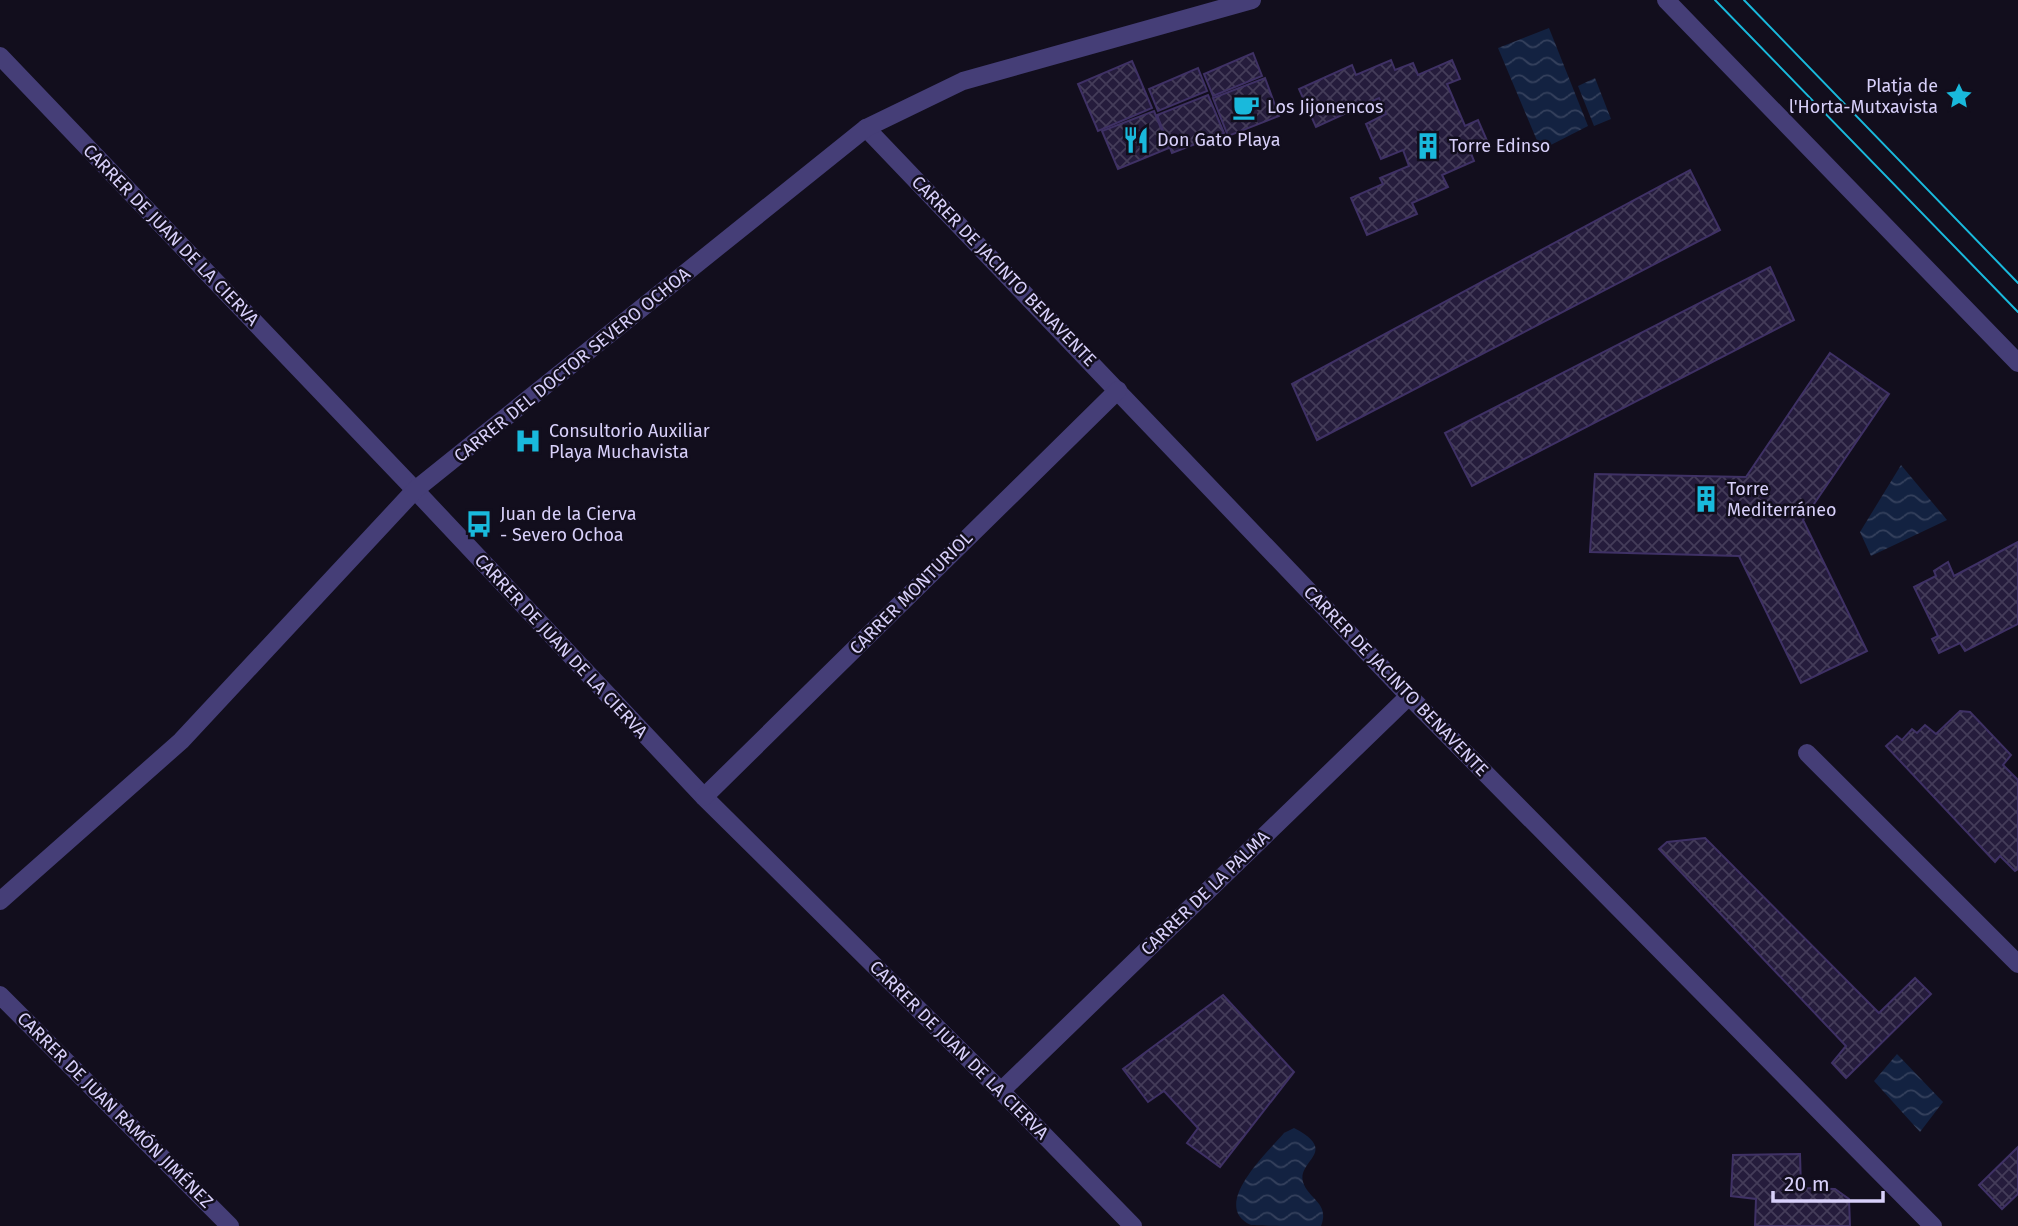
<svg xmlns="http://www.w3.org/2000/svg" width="2018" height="1226" viewBox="0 0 2018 1226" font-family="'Fira Sans',sans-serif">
	<defs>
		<pattern id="water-waves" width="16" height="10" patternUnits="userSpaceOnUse" patternTransform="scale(1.75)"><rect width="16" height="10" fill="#132241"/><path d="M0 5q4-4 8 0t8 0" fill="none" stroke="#35415d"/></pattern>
		<pattern id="building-cross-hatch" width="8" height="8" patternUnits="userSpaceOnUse" patternTransform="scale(1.75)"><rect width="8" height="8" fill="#251c3c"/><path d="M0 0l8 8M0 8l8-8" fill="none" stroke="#443c59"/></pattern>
	</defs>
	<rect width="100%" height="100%" fill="#120e1d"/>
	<g fill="url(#water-waves)">
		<path d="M1549,28L1588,126L1541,150L1498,48Z"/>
		<path d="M1595,78L1611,119L1594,126L1578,86Z"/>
		<path d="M1901,465L1947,520L1871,556L1860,532Z"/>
		<path d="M1897,1054L1943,1102L1920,1132L1874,1081Z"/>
		<path d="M1294,1128C1340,1152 1297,1160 1303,1182C1309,1200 1330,1203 1321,1226C1308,1226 1260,1226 1251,1225C1209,1206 1268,1152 1284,1133Z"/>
	</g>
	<g fill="url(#building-cross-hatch)" stroke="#3f3165" stroke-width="2">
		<path d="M1253,53L1262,76L1213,96L1204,74Z"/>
		<path d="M1391,60L1395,70L1413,63L1418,75L1452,60L1460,79L1447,84L1465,126L1478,120L1488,143L1470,151L1474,161L1442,175L1448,187L1412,203L1417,214L1367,235L1351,198L1383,184L1380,178L1409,166L1403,150L1381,159L1366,124L1386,114L1379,98L1316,127L1299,89L1352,65L1356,75Z"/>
		<path d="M1132,61L1152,108L1098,131L1078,84Z"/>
		<path d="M1198,68L1207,91L1158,111L1149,89Z"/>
		<path d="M1265,78L1279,116L1228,136L1213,98Z"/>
		<path d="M1208,95L1224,133L1172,153L1157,115Z"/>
		<path d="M1154,111L1169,148L1118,169L1102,131Z"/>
		<path d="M1690,170L1720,230L1317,440L1292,384Z"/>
		<path d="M1770,267L1794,320L1472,486L1445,433Z"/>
		<path d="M1830,353L1889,394L1803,520L1867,651L1801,683L1739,556L1590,552L1595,474L1746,477Z"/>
		<path d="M2018,542V624L1965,651L1960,643L1939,653L1932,639L1938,636L1914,587L1936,576L1934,571L1948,562L1954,576Z"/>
		<path d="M1960,711L1970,712L2011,755L2003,765L2018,780V869L2015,871L2000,856L1995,862L1886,746L1897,736L1902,740L1912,729L1917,733L1925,725L1936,734Z"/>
		<path d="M1705,838L1879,1013L1915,978L1931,994L1846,1078L1832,1063L1846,1046L1659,849L1667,842Z"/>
		<path d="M1223,995L1294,1072L1220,1167L1187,1143L1198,1128L1164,1091L1148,1102L1123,1069Z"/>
		<path d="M2018,1147V1194L2002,1209L1979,1185Z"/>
		<path d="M1800,1154L1801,1188L1835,1189L1849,1199L1850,1226H1755L1756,1199L1731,1196L1733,1155Z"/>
	</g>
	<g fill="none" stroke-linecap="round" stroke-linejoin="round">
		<g stroke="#453e77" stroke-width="18">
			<path d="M1666,0L2018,363"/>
			<path d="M0,56L415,490L704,797L1001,1091L1133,1226"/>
			<path d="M866,128L1409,696L1933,1226"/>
			<path d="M1807,753L2018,964"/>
			<path d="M704,797L1118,390"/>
			<path d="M0,901L181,741L415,490L866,128L963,81L1252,0"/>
			<path d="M0,995L230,1226"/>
			<path d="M1001,1091L1409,696"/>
		</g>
		<g stroke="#19b9dc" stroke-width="2">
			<path d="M1715,0L2018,312"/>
			<path d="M1744,0L2018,283"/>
		</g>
	</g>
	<defs>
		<symbol id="sight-bare" viewBox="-9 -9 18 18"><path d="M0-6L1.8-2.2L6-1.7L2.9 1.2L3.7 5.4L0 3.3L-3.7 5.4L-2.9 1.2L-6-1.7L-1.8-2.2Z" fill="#19b9dc" stroke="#120e1d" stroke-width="2.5" paint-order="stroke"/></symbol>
		<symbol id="cafe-bare" viewBox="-9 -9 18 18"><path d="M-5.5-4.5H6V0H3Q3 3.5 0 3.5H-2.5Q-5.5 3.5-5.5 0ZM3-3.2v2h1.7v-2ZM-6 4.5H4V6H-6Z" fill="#19b9dc" stroke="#120e1d" stroke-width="2.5" paint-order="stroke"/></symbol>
		<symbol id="restaurant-bare" viewBox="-9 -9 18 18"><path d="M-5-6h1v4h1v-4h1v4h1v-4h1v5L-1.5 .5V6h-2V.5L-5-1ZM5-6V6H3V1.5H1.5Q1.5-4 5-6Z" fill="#19b9dc" stroke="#120e1d" stroke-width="2.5" paint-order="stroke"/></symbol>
		<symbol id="building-bare" viewBox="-9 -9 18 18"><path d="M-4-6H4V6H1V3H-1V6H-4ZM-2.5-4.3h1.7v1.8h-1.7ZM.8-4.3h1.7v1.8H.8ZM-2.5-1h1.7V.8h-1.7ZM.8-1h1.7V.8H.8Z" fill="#19b9dc" stroke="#120e1d" stroke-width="2.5" paint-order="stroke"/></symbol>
		<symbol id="hospital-bare" viewBox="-9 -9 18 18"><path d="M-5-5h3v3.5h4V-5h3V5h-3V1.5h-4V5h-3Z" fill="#19b9dc" stroke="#120e1d" stroke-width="2.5" paint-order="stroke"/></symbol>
		<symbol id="bus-bare" viewBox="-9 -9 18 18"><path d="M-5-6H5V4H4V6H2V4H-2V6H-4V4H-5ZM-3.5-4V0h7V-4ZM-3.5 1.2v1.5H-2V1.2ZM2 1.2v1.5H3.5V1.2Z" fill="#19b9dc" stroke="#120e1d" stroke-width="2.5" paint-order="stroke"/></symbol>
	</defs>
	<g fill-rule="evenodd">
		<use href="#sight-bare" x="1940" y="77" width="38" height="38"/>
		<use href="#cafe-bare" x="1227" y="88" width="38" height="38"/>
		<use href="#restaurant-bare" x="1117" y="121" width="38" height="38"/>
		<use href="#building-bare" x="1409" y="127" width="38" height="38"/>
		<use href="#hospital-bare" x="509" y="422" width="38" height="38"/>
		<use href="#building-bare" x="1687" y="480" width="38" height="38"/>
		<use href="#bus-bare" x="460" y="505" width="38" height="38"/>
	</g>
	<g text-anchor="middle" stroke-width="5" stroke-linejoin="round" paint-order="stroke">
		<g font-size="18" fill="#d8d0fa" stroke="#120e1d" text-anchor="start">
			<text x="1938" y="92" text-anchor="end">Platja de<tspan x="1938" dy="21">l'Horta-Mutxavista</tspan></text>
			<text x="1267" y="113">Los Jijonencos</text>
			<text x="1157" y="146">Don Gato Playa</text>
			<text x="1449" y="152">Torre Edinso</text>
			<text x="549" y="437">Consultorio Auxiliar<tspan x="549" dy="21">Playa Muchavista</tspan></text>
			<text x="1727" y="495">Torre<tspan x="1727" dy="21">Mediterráneo</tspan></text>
			<text x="500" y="520">Juan de la Cierva<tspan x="500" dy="21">- Severo Ochoa</tspan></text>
		</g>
		<g font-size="18" fill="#d8d0fa" stroke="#120e1d">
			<text transform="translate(171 235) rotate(46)" y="6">CARRER DE JUAN DE LA CIERVA</text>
			<text transform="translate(1004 271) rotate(46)" y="6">CARRER DE JACINTO BENAVENTE</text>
			<text transform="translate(572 365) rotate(-39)" y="6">CARRER DEL DOCTOR SEVERO OCHOA</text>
			<text transform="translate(911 593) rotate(-45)" y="6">CARRER MONTURIOL</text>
			<text transform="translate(561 646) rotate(47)" y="6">CARRER DE JUAN DE LA CIERVA</text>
			<text transform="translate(1396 681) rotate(46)" y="6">CARRER DE JACINTO BENAVENTE</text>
			<text transform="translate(1205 893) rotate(-44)" y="6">CARRER DE LA PALMA</text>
			<text transform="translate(959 1050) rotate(45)" y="6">CARRER DE JUAN DE LA CIERVA</text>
			<text transform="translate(115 1110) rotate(45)" y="6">CARRER DE JUAN RAMÓN JIMÉNEZ</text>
		</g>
	</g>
	<path d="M1773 1191v10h110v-10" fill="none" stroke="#d8d0fa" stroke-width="3.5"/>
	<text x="1784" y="1191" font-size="21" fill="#d8d0fa" stroke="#120e1d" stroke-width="5" paint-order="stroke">20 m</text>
</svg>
